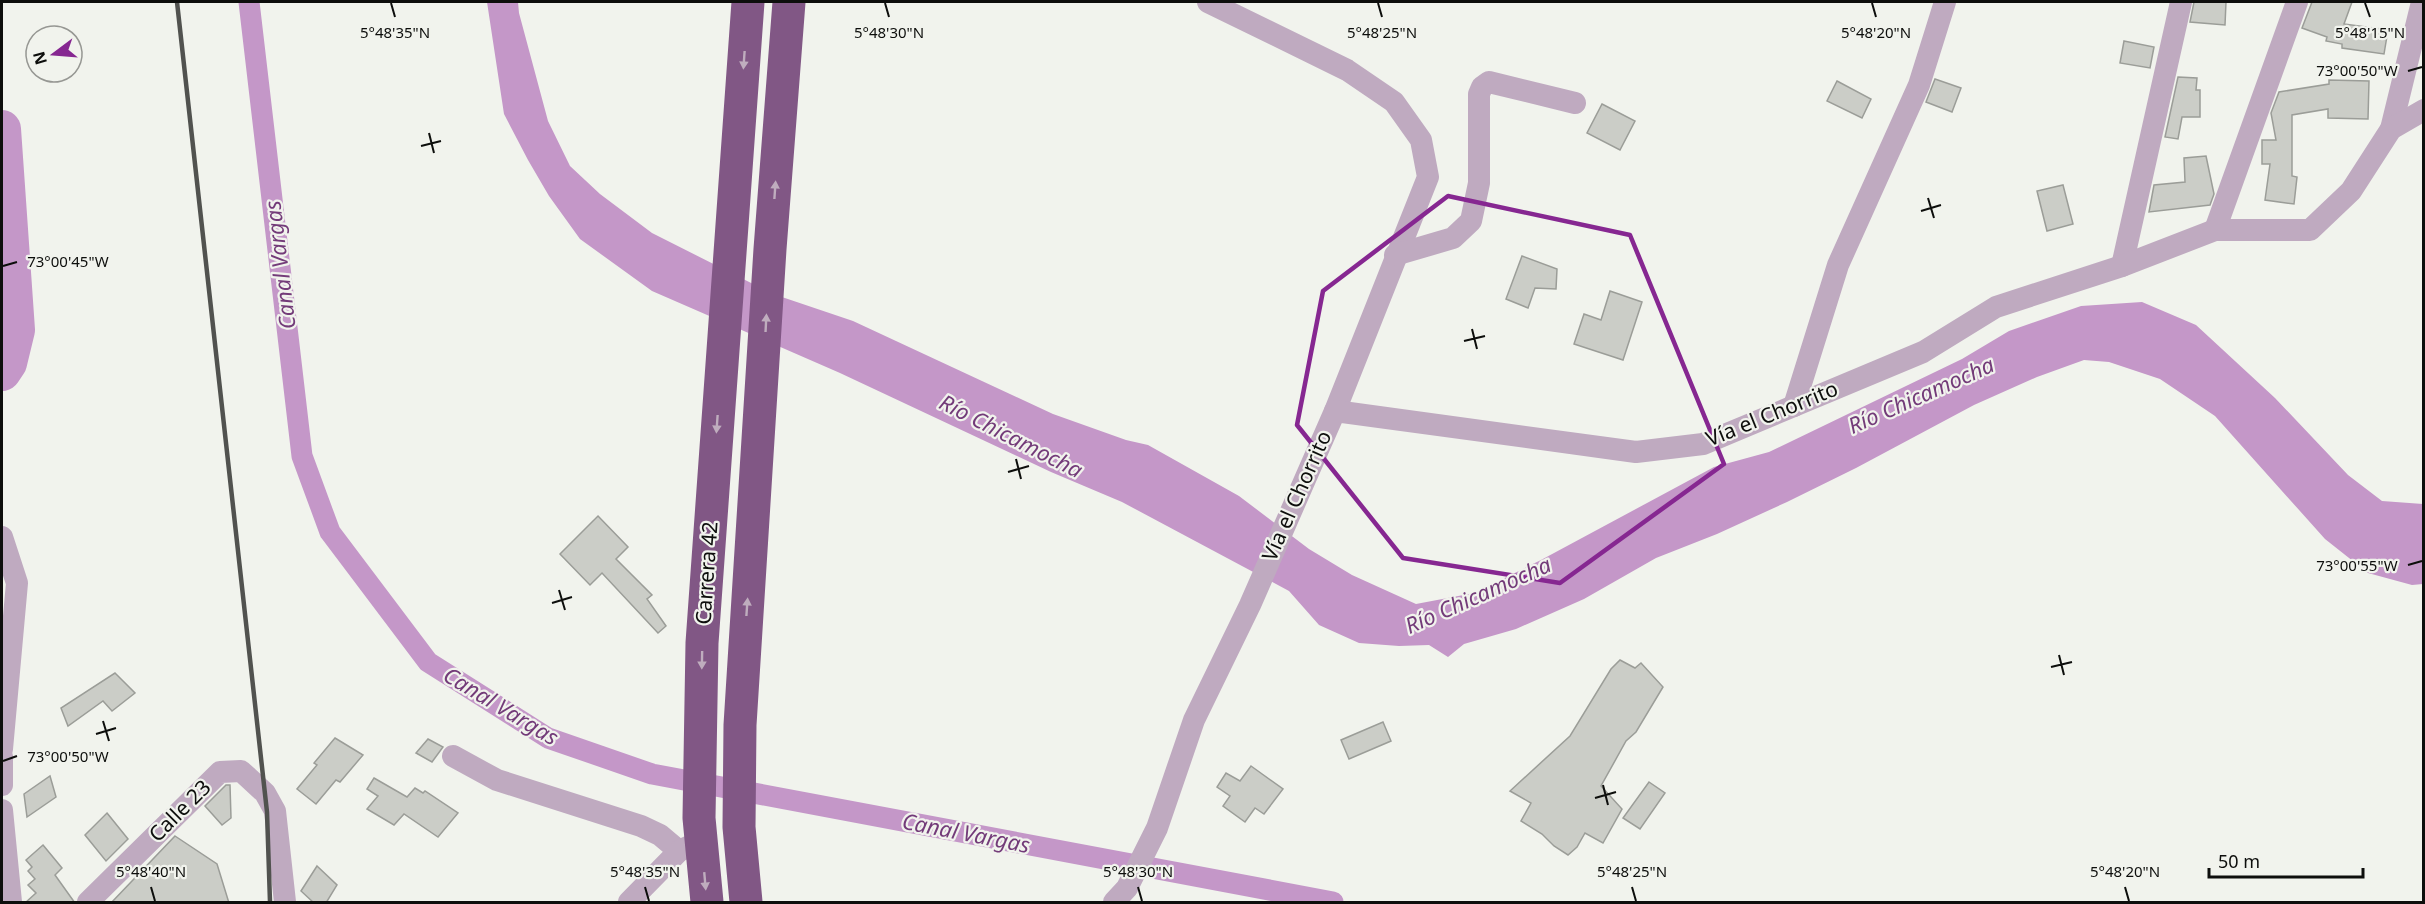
<svg xmlns="http://www.w3.org/2000/svg" width="2425" height="904" viewBox="0 0 2425 904" font-family="'Noto Sans',sans-serif">
	<rect width="100%" height="100%" fill="#f1f3ed"/>
	<path fill="#c497c8" d="M487,2H518L519,13L548,121L570,166L600,194L652,233L773,294L853,321L1053,414L1126,440L1148,445L1239,496L1309,549L1352,575L1416,604L1474,593L1541,560L1714,467L1769,452L1962,359L2009,331L2081,306L2142,302L2196,325L2275,398L2348,475L2382,501L2423,504V584L2412,585L2368,573L2325,539L2215,416L2160,379L2109,362L2084,360L2037,377L1974,405L1856,468L1787,502L1717,534L1656,558L1584,599L1516,629L1464,644L1448,657L1429,645L1399,646L1359,643L1319,625L1289,591L1122,502L1051,472L840,373L652,291L580,239L549,196L528,160L504,114Z"/>
	<g fill="none" stroke-linecap="round" stroke-linejoin="round">
		<path stroke="#c497c8" stroke-width="21" d="M249,2L302,456L330,532L428,662L548,738L652,774L1333,902"/>
		<path stroke="#c497c8" stroke-width="38" d="M2,129L16,330L8,363L2,372"/>
	</g>
	<g fill="#cbcdc7" stroke="#9b9d98" stroke-width="1.5">
		<path d="M2194,2H2226L2225,25L2190,22Z"/>
		<path d="M2312,2H2352L2344,24L2388,30L2384,54L2342,48V44L2326,41L2327,37L2302,28Z"/>
		<path d="M2124,41L2154,47L2150,68L2120,63Z"/>
		<path d="M2178,77L2197,78L2196,90H2200V117H2182L2178,139L2165,137Z"/>
		<path d="M1935,79L1961,88L1952,112L1926,102Z"/>
		<path d="M2329,80L2369,81L2368,119L2328,118V109L2292,115V176L2297,177L2294,204L2265,200L2270,164H2262V140H2276L2271,113L2279,92L2329,84Z"/>
		<path d="M1837,81L1871,99L1862,118L1827,101Z"/>
		<path d="M1602,104L1635,121L1620,150L1587,133Z"/>
		<path d="M2206,156L2214,194L2210,205L2149,212L2154,185L2185,182L2184,158Z"/>
		<path d="M2063,185L2073,224L2047,231L2037,191Z"/>
		<path d="M1522,256L1557,269L1556,289L1535,288L1528,308L1506,299Z"/>
		<path d="M1610,291L1642,302L1623,360L1574,344L1584,314L1601,320Z"/>
		<path d="M598,516L628,547L616,559L652,595L647,599L666,626L658,633L602,573L590,585L560,554Z"/>
		<path d="M1620,660L1635,668L1641,663L1663,687L1636,732L1626,741L1601,786L1622,809L1603,843L1585,833L1577,847L1568,855L1554,846L1542,834L1521,821L1531,803L1510,791L1570,736L1611,669Z"/>
		<path d="M115,673L135,693L112,711L103,701L68,726L61,708Z"/>
		<path d="M1383,722L1391,741L1349,759L1341,740Z"/>
		<path d="M335,738L363,755L340,782L336,780L316,804L297,789L317,765L314,763Z"/>
		<path d="M428,739L443,747L432,762L416,753Z"/>
		<path d="M1251,766L1283,789L1264,814L1255,808L1245,822L1223,806L1230,796L1217,787L1226,773L1240,781Z"/>
		<path d="M50,776L56,797L27,817L24,794Z"/>
		<path d="M374,778L407,797L415,788L423,793L425,791L458,813L438,837L404,814L394,825L367,809L378,796L367,789Z"/>
		<path d="M1649,782L1665,793L1640,829L1623,818Z"/>
		<path d="M226,785H230L231,818L222,825L205,806Z"/>
		<path d="M107,813L128,839L106,861L85,835Z"/>
		<path d="M175,836L217,864L229,903H111Z"/>
		<path d="M43,845L62,868L55,875L75,903H25L36,893L28,885L35,879L28,871L32,867L26,860Z"/>
		<path d="M317,866L337,885L326,903H314L301,891Z"/>
	</g>
	<g fill="none" stroke-linecap="round" stroke-linejoin="round">
		<g stroke="#bfaac0" stroke-width="22">
			<path d="M1208,2L1347,70L1394,102L1421,140L1428,177L1335,411"/>
			<path d="M2391,129L2422,2"/>
			<path d="M2215,230L2297,2"/>
			<path d="M1395,255L1453,238L1471,221L1479,183V94L1482,87L1489,82L1575,103"/>
			<path d="M2122,266L2181,2"/>
			<path d="M1794,406L1838,265L1919,85L1945,2"/>
			<path d="M2,537L17,583L2,749"/>
			<path d="M453,756L497,780L641,826L660,835L679,851"/>
			<path d="M2,757V785"/>
			<path d="M2,810L11,902"/>
			<path d="M88,902L220,772L241,771L265,793L275,811L285,902"/>
			<path d="M629,902L679,851L692,845"/>
			<path d="M1114,902L1127,888L1157,828L1194,720L1250,605L1335,411L1636,452L1703,444L1923,352L1996,307L2122,266L2215,230H2310L2351,191L2391,129L2424,110"/>
		</g>
		<g stroke="#815785" stroke-width="33">
			<path d="M707,902L699,818L702,643L748,2"/>
			<path d="M746,902L739,827L740,725L770,249L789,2"/>
		</g>
		<path stroke="#51524f" stroke-width="4.5" d="M177,2L267,812L270,902"/>
	</g>
	<defs><path id="oneway-solid" d="M-6-.8H1V-3.2L6.5 0L1 3.2V.8H-6Z" transform="scale(1.5)"/></defs>
	<g fill="#bfadbe">
		<use href="#oneway-solid" transform="translate(744 60) rotate(94)"/>
		<use href="#oneway-solid" transform="translate(775 190) rotate(-86)"/>
		<use href="#oneway-solid" transform="translate(766 323) rotate(-87)"/>
		<use href="#oneway-solid" transform="translate(717 424) rotate(94)"/>
		<use href="#oneway-solid" transform="translate(747 607) rotate(-86)"/>
		<use href="#oneway-solid" transform="translate(702 660) rotate(91)"/>
		<use href="#oneway-solid" transform="translate(705 881) rotate(85)"/>
	</g>
	<path fill="none" stroke="#862791" stroke-width="4.5" stroke-linejoin="round" d="M1448,196L1630,235L1724,464L1560,583L1403,558L1297,425L1323,291Z"/>
	<path fill="none" stroke="#0d0e0c" stroke-width="2" d="M391,3L395,17M885,3L889,17M1378,3L1382,17M1872,3L1876,17M2365,3L2370,17M2408,71L2422,67M429,133L434,153M421,146L441,141M1928,198L1934,218M1921,211L1941,205M3,266L17,262M1472,329L1477,349M1464,341L1485,336M1016,459L1021,479M1008,472L1029,466M2408,565L2422,561M559,590L565,610M552,603L572,597M2059,655L2064,675M2051,667L2072,662M103,721L109,741M96,734L116,728M3,761L17,756M1603,785L1608,805M1595,798L1616,792M151,887L155,901M645,887L649,901M1138,887L1142,901M1632,887L1636,901M2125,887L2129,901"/>
	<g text-anchor="middle" stroke-width="4.5" stroke-linejoin="round" paint-order="stroke">
		<g font-size="21" fill="#0d0e0c" stroke="#f1f3ed">
			<text transform="translate(1772 414) rotate(-22)" y="7">Vía el Chorrito</text>
			<text transform="translate(1297 496) rotate(-66)" y="7">Vía el Chorrito</text>
			<text transform="translate(707 573) rotate(-86)" y="7">Carrera 42</text>
			<text transform="translate(180 811) rotate(-45)" y="7">Calle 23</text>
		</g>
		<g font-size="22" font-style="italic" fill="#733b79" stroke="#f1f3ed">
			<text transform="translate(280 265) rotate(-97)" y="8">Canal Vargas</text>
			<text transform="translate(1921 395) rotate(-24)" y="8">Río Chicamocha</text>
			<text transform="translate(1011 436) rotate(27)" y="8">Río Chicamocha</text>
			<text transform="translate(1478 595) rotate(-24)" y="8">Río Chicamocha</text>
			<text transform="translate(501 706) rotate(31)" y="8">Canal Vargas</text>
			<text transform="translate(966 833) rotate(11)" y="8">Canal Vargas</text>
		</g>
	</g>
	<g font-size="15" text-anchor="middle" fill="#0d0e0c" stroke="#f1f3ed" stroke-width="4.5" stroke-linejoin="round" paint-order="stroke">
		<text x="395" y="38">5°48'35"N</text>
		<text x="889" y="38">5°48'30"N</text>
		<text x="1382" y="38">5°48'25"N</text>
		<text x="1876" y="38">5°48'20"N</text>
		<text x="2370" y="38">5°48'15"N</text>
		<text x="2357" y="76">73°00'50"W</text>
		<text x="68" y="267">73°00'45"W</text>
		<text x="2357" y="571">73°00'55"W</text>
		<text x="68" y="762">73°00'50"W</text>
		<text x="151" y="877">5°48'40"N</text>
		<text x="645" y="877">5°48'35"N</text>
		<text x="1138" y="877">5°48'30"N</text>
		<text x="1632" y="877">5°48'25"N</text>
		<text x="2125" y="877">5°48'20"N</text>
	</g>
	<rect width="2425" height="904" fill="none" stroke="#0d0e0c" stroke-width="6"/>
	<g transform="translate(54 54) rotate(254)"><circle r="28" fill="#f1f3ed" stroke="#969793" stroke-width="1.5"/>
	<path d="M0-4.5L10 22L0 15L-10 22Z" fill="#862791"/>
	<text y="-9" font-size="16" font-weight="bold" text-anchor="middle" fill="#0d0e0c">N</text>
	</g>
	<path d="M2209 868v9h154v-9" fill="none" stroke="#0d0e0c" stroke-width="3"/>
	<text x="2218" y="868" font-size="18" fill="#0d0e0c" stroke="#f1f3ed" stroke-width="4.5" paint-order="stroke">50 m</text>
</svg>
